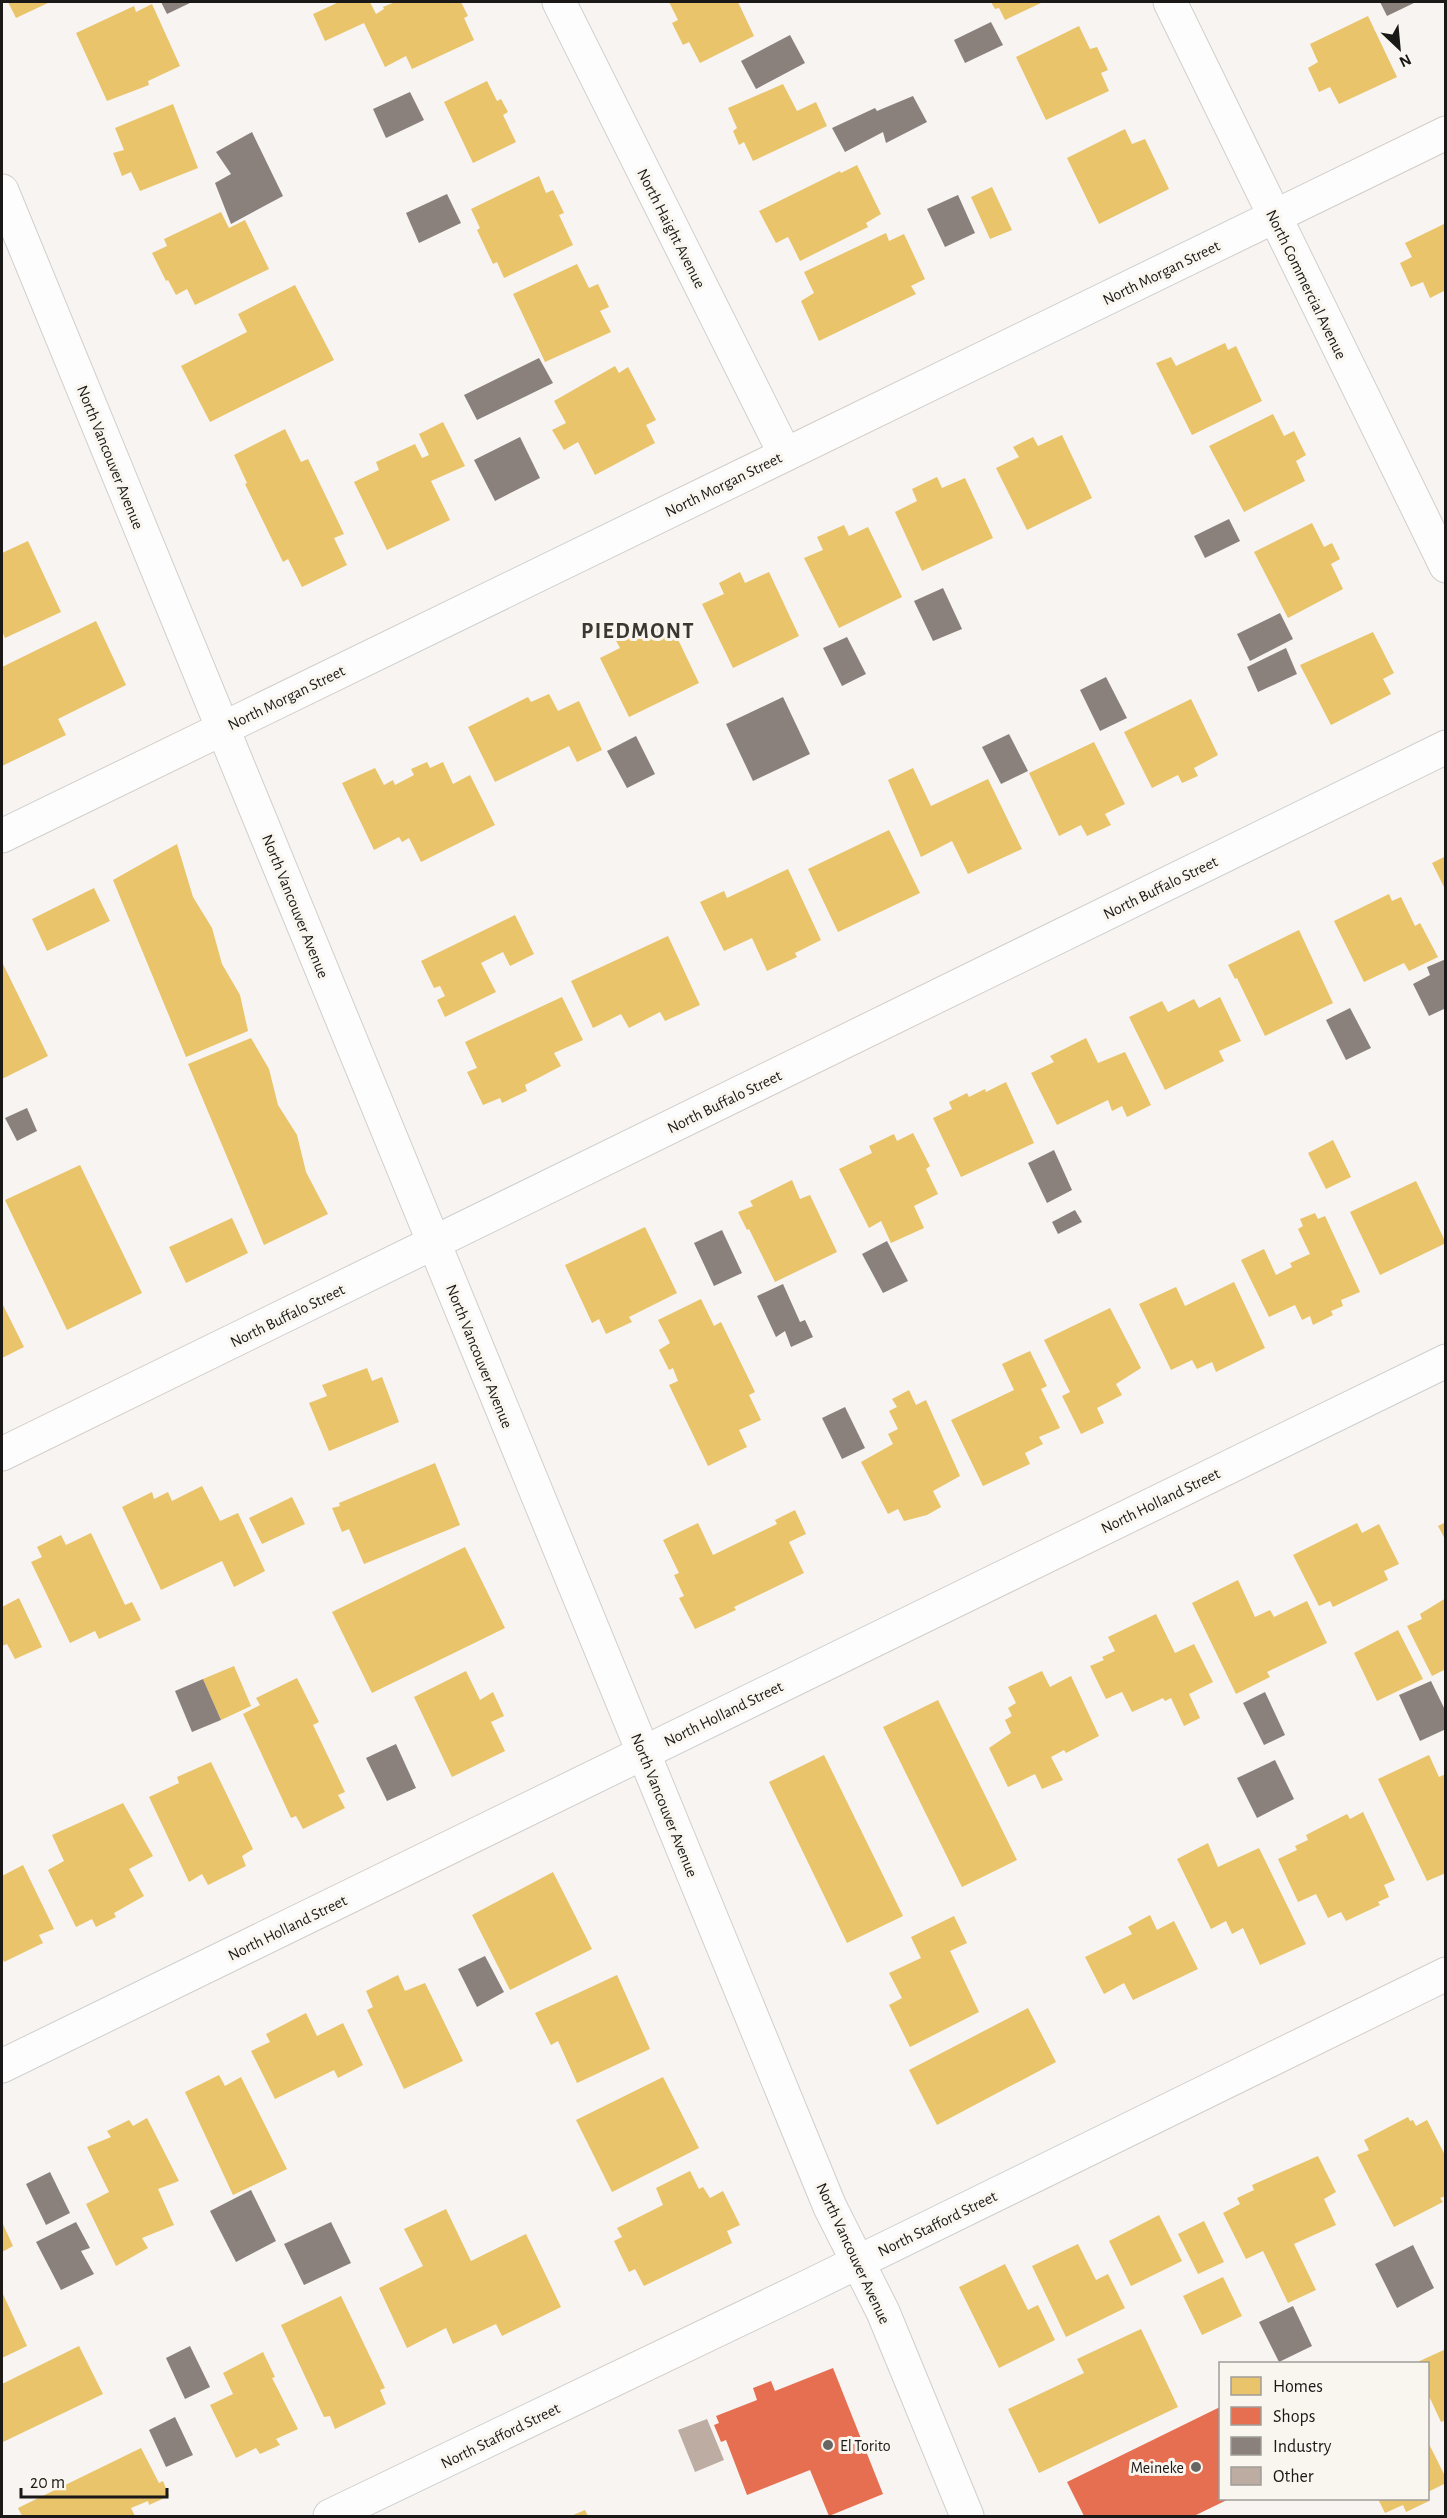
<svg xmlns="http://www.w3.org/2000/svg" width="1447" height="2518" viewBox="0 0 1447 2518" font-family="'Alegreya Sans',sans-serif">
	<rect width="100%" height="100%" fill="#f7f4f1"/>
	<g fill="#e9c46a">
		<path d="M8,2H50L16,18Z"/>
		<path d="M339,2H370L376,14L384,9L383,7L395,2H461L468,16L464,18L474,40L412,69L406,56L385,67L364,23L325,41L313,14Z"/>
		<path d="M669,2H738L754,36L700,63L689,42L683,45L672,23L678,20Z"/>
		<path d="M991,2H1043L1005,20L999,8L995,9Z"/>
		<path d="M152,4L180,66L148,81L149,85L107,101L76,33L134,6L136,12Z"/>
		<path d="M1368,16L1397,77L1339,104L1330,87L1319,92L1308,68L1318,62L1310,44Z"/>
		<path d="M1079,26L1090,49L1097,47L1108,70L1101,73L1109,91L1046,120L1016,57Z"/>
		<path d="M487,81L497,101L501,99L508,112L503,115L516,142L473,163L444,102Z"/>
		<path d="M783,84L797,111L816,102L827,126L753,161L744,142L739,145L733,131L737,128L728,108Z"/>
		<path d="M173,104L198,168L140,191L131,172L122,176L113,153L124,150L115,128Z"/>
		<path d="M1125,129L1132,144L1145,139L1169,189L1099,224L1067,158Z"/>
		<path d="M857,165L881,214L866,223L868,227L800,261L788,237L776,243L759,211L840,171L841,173Z"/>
		<path d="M539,176L546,193L553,190L564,213L559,215L573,245L504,278L497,262L493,264L477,230L480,228L471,209Z"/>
		<path d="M992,187L1012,230L990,239L971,197Z"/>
		<path d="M221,212L229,228L245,220L269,269L195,305L187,289L176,295L168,280L166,281L152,253L167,246L164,239Z"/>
		<path d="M1446,223V290L1430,298L1423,282L1411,287L1400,263L1412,257L1405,243Z"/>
		<path d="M886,233L889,241L904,234L925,279L911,286L916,294L819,341L801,301L814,293L804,272Z"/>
		<path d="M577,264L589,288L598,284L609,307L600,311L611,332L545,362L513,294Z"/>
		<path d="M295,285L334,360L210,422L181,366L247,332L238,314Z"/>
		<path d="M1225,343L1228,350L1236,346L1262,401L1192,435L1156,363L1171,357L1176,366Z"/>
		<path d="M615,366L619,373L628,367L656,420L646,425L655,443L595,475L578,442L564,450L552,430L566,423L554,401Z"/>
		<path d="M1273,414L1284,436L1294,431L1306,455L1296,461L1305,481L1244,512L1209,446Z"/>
		<path d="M443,422L465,466L431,481L450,520L387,550L354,482L379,470L376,462L415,444L422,458L429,455L419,434Z"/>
		<path d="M285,429L301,462L308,459L344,534L334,538L347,565L302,587L288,559L283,562L245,484L247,483L234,455Z"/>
		<path d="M1062,435L1092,498L1027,530L996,468L1019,457L1013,447L1033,437L1038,446Z"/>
		<path d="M937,477L942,488L965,478L993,538L922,571L895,512L917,501L912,489Z"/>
		<path d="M1312,523L1324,547L1332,543L1340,559L1331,564L1343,589L1288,618L1254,552Z"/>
		<path d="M844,525L849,536L868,527L902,597L839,628L804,558L823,550L817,537Z"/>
		<path d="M28,541L61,612L5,638L2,631V553Z"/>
		<path d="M740,572L745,583L769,572L799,636L733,668L702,604L724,594L719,583Z"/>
		<path d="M96,621L126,685L58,719L66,735L2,766V667Z"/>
		<path d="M641,623L646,634L670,623L699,683L629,717L600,658L620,648L614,637Z"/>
		<path d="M1373,632L1394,673L1383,679L1391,694L1331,725L1300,665Z"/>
		<path d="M549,694L558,711L579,701L602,750L577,762L569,746L495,782L468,727L528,697L531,702Z"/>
		<path d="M1191,699L1218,755L1194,768L1198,776L1182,783L1178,775L1152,788L1124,732Z"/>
		<path d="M1094,742L1125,804L1105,814L1111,825L1087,836L1081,825L1059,836L1029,773Z"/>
		<path d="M427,762L430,768L443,762L453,784L470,775L495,825L421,862L409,838L402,842L399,837L374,850L342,783L375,768L384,785L393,780L395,785L414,775L411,769Z"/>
		<path d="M913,768L931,806L988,779L1022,849L968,874L952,841L921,857L888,780Z"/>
		<path d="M889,830L920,893L838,932L808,869Z"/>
		<path d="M177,844L193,897L212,928L222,964L240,995L248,1031L186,1057L113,880Z"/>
		<path d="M1446,856V891L1432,863Z"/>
		<path d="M788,869L821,940L795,953L797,957L767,971L752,938L724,951L700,902L724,891L727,898Z"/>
		<path d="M94,888L110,921L47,951L32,919Z"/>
		<path d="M1389,894L1392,901L1401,897L1415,926L1420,923L1438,957L1409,971L1404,963L1364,982L1334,921Z"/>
		<path d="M515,915L534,954L510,966L503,952L481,963L496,992L445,1017L437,1000L445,996L440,986L434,988L421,961Z"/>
		<path d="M1299,930L1333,1003L1265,1036L1237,978L1235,979L1228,965Z"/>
		<path d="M668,936L700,1005L665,1021L660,1012L629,1028L621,1014L593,1028L571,981Z"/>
		<path d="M2,962L48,1056L2,1079Z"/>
		<path d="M562,997L583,1040L554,1053L561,1066L525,1085L527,1091L502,1103L500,1098L483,1105L467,1072L477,1068L465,1042Z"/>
		<path d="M1220,997L1241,1041L1219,1051L1224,1061L1165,1090L1129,1017L1162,1001L1168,1012L1194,999L1199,1008Z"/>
		<path d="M251,1038L269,1069L278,1105L297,1135L306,1172L328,1214L264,1245L188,1064Z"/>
		<path d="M1086,1038L1098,1063L1125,1052L1151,1105L1127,1117L1122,1106L1112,1111L1108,1100L1057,1125L1031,1073L1054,1062L1050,1056Z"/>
		<path d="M1006,1082L1034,1143L961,1177L933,1118L952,1109L949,1102L967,1093L969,1097L985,1089L986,1092Z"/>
		<path d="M913,1133L930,1166L926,1169L938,1194L914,1206L924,1228L891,1243L881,1221L869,1228L839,1169L872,1153L869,1146L894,1134L897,1141Z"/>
		<path d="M1333,1140L1351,1177L1326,1189L1308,1153Z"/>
		<path d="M80,1165L142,1293L67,1330L5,1200Z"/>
		<path d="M792,1180L800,1199L810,1195L837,1252L775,1282L749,1229L747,1230L738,1212L753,1206L750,1201Z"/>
		<path d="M1416,1181L1446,1243L1380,1275L1350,1212Z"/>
		<path d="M1315,1213L1318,1219L1325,1216L1360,1292L1341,1300L1343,1306L1331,1311L1333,1315L1313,1325L1310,1316L1302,1320L1295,1305L1269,1317L1241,1260L1264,1249L1276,1275L1292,1267L1290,1263L1310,1254L1298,1229L1303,1226L1300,1219Z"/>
		<path d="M232,1218L248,1253L186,1283L169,1247Z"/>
		<path d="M645,1227L677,1293L629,1317L632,1322L606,1334L599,1319L592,1323L565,1265Z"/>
		<path d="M1234,1282L1265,1348L1216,1372L1212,1362L1197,1369L1192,1360L1171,1370L1139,1304L1176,1287L1185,1306Z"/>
		<path d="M701,1299L714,1326L721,1322L755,1392L749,1395L761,1420L739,1430L747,1447L708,1466L669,1385L678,1381L673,1368L669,1370L659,1350L670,1343L658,1320Z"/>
		<path d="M2,1303L24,1347L2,1358Z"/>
		<path d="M1110,1308L1141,1368L1116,1384L1122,1395L1097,1408L1104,1423L1081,1434L1062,1396L1070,1392L1044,1340Z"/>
		<path d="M1030,1351L1047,1386L1041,1389L1060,1428L1039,1437L1043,1444L1025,1453L1030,1464L983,1486L951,1420L1014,1390L1002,1364Z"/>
		<path d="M367,1368L372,1381L382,1377L399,1422L329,1451L309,1403L327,1396L322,1385Z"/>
		<path d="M909,1390L916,1405L926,1400L960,1476L933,1491L941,1507L927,1515L904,1521L898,1509L888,1514L861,1462L893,1444L888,1434L898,1429L889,1411L897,1407L892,1399Z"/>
		<path d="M435,1463L460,1525L364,1564L349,1529L342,1532L332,1508L340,1506L339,1503Z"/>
		<path d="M202,1486L220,1521L238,1513L265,1571L234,1587L222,1561L161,1590L122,1507L152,1492L154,1499L168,1492L172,1501Z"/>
		<path d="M292,1497L305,1524L262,1544L249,1518Z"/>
		<path d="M795,1510L806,1534L789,1542L804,1573L734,1607L736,1610L695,1629L679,1598L684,1596L674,1575L679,1573L663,1540L698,1523L713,1555L777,1524L775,1520Z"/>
		<path d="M1446,1522V1541L1438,1526Z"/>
		<path d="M1357,1523L1362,1533L1379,1524L1399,1564L1384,1571L1388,1580L1333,1607L1330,1601L1319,1606L1293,1555Z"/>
		<path d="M91,1533L125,1605L132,1602L141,1620L99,1639L95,1631L70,1643L31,1562L42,1557L37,1547L61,1535L66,1545Z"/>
		<path d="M465,1547L505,1628L372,1693L332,1612Z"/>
		<path d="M1238,1580L1255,1617L1270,1610L1274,1617L1307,1601L1327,1643L1267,1672L1270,1677L1236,1694L1192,1603Z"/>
		<path d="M19,1598L42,1647L15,1659L7,1644L2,1646V1607Z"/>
		<path d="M1446,1598V1669L1432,1676L1407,1626L1422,1619L1420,1614Z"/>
		<path d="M1156,1614L1175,1653L1194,1644L1213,1682L1189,1694L1200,1718L1184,1726L1171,1698L1165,1701L1163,1698L1132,1712L1122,1692L1106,1699L1090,1666L1104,1660L1102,1657L1115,1651L1108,1637Z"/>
		<path d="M1398,1630L1423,1679L1377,1701L1354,1653Z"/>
		<path d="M234,1666L251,1706L221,1720L203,1679Z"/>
		<path d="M466,1671L480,1700L493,1692L504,1716L491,1722L505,1751L452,1777L414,1697Z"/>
		<path d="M1042,1671L1050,1687L1071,1676L1099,1736L1066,1753L1064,1750L1051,1757L1063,1780L1042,1789L1035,1774L1008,1787L989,1748L1011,1733L1005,1720L1012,1716L1008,1708L1016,1703L1008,1687Z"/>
		<path d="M297,1678L319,1722L313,1725L345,1792L338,1795L345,1808L303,1829L296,1816L291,1818L243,1714L260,1705L256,1698Z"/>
		<path d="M938,1700L1017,1860L962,1887L883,1727Z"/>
		<path d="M824,1755L903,1916L847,1943L769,1782Z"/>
		<path d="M1429,1755L1439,1777L1446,1774V1873L1427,1881L1378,1779Z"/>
		<path d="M211,1762L253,1849L242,1856L246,1866L208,1885L202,1874L189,1882L149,1797L179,1783L177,1777Z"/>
		<path d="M123,1803L153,1856L129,1869L144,1896L114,1913L116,1917L96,1927L92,1919L76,1927L48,1870L64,1861L52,1835Z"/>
		<path d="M1363,1812L1395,1880L1384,1885L1389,1897L1378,1902L1380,1905L1346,1921L1341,1912L1328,1918L1316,1894L1298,1902L1278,1859L1297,1850L1295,1846L1308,1840L1306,1835L1347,1814L1350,1819Z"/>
		<path d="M1208,1843L1218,1867L1259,1848L1306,1944L1260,1965L1243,1928L1232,1934L1226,1921L1211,1929L1177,1859Z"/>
		<path d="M23,1865L54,1929L39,1935L43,1943L4,1962L2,1957V1876Z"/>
		<path d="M553,1872L592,1949L510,1990L472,1915Z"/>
		<path d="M1150,1915L1157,1930L1174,1921L1198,1969L1133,2000L1124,1983L1104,1994L1085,1957L1132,1934L1128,1927Z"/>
		<path d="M954,1916L967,1943L950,1951L979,2012L910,2047L889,2005L902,1998L889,1973L921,1958L911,1937Z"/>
		<path d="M398,1975L405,1991L425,1983L463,2061L404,2089L367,2010L373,2007L366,1991Z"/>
		<path d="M617,1975L650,2049L577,2083L558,2041L551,2045L535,2013Z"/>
		<path d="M1028,2008L1056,2062L937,2125L909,2070Z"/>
		<path d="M306,2013L317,2036L343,2023L363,2065L338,2078L334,2070L275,2099L251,2051L270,2042L266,2034Z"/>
		<path d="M219,2075L225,2086L241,2077L287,2169L233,2195L185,2092Z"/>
		<path d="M663,2077L699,2148L612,2192L576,2120Z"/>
		<path d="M1408,2117L1410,2121L1413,2120L1416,2126L1427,2120L1446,2157V2196L1440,2198L1443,2202L1394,2227L1357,2155L1369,2150L1364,2140Z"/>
		<path d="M147,2118L179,2181L158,2189L174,2225L142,2238L148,2248L116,2266L86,2204L109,2192L87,2147L111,2137L107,2131L129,2120L133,2126Z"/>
		<path d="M1318,2156L1336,2192L1324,2199L1336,2225L1294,2244L1316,2290L1288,2303L1263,2251L1246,2259L1223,2213L1240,2204L1237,2198L1254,2190L1252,2185Z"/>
		<path d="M690,2171L699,2189L703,2187L710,2198L723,2191L740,2225L727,2231L732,2243L644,2286L635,2269L629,2272L614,2241L622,2237L617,2228L663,2205L656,2188Z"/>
		<path d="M446,2209L471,2261L526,2234L561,2307L502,2336L496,2324L453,2344L446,2328L407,2348L379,2288L423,2266L404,2229Z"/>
		<path d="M1159,2215L1182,2261L1131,2286L1109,2241Z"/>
		<path d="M1204,2221L1224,2262L1198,2274L1178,2234Z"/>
		<path d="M2,2222L13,2246L2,2252Z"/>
		<path d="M1078,2244L1096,2280L1108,2274L1125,2308L1066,2337L1032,2266Z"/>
		<path d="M1005,2264L1028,2310L1038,2305L1055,2340L999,2368L959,2287Z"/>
		<path d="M1223,2277L1242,2316L1202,2335L1183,2296Z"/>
		<path d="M2,2292L27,2346L2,2358Z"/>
		<path d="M341,2296L385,2388L380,2390L386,2404L335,2429L330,2416L324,2417L281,2325Z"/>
		<path d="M1141,2329L1178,2407L1039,2473L1008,2409L1084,2373L1077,2359Z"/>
		<path d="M79,2346L103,2394L3,2442L2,2384Z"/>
		<path d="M1446,2349V2420L1441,2422L1428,2394V2364H1413Z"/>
		<path d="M263,2352L275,2377L272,2378L298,2429L276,2439L280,2445L260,2454L256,2448L236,2458L210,2405L233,2394L223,2373Z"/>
		<path d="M1428,2442L1446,2478V2483L1428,2492Z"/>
		<path d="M141,2448L159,2483L163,2481L169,2496L149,2505L148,2501L131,2508L135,2516H22L18,2508Z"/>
		<path d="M1378,2499H1428L1429,2501L1406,2512L1403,2505L1385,2513Z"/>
		<path d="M585,2510L588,2516H571Z"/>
	</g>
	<g fill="#e76f51">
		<path d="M833,2368L883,2494L829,2516L810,2470L747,2495L726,2440L721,2442L714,2425L719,2423L716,2416L757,2400L753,2388L771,2381L775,2391Z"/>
		<path d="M1220,2407V2498H1231L1194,2516H1084L1067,2482Z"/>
	</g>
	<g fill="#8a817c">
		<path d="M161,2H192L167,14Z"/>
		<path d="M1380,2H1416L1387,16Z"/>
		<path d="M991,22L1003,45L965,63L954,40Z"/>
		<path d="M790,35L805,63L756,89L741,61Z"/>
		<path d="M410,92L424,120L386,138L373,109Z"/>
		<path d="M913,96L927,122L886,143L883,132L845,152L832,128L875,108L877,111Z"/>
		<path d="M252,132L283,196L231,224L215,183L231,174L216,152Z"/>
		<path d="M447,194L461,223L419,243L406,213Z"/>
		<path d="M958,195L975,233L945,247L927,209Z"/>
		<path d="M539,358L553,383L477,420L464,395Z"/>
		<path d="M520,437L540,478L495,501L474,460Z"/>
		<path d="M1229,519L1240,541L1205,558L1194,536Z"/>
		<path d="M943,588L962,629L933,641L914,601Z"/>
		<path d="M1280,613L1293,639L1250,661L1237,634Z"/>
		<path d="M847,637L866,674L842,686L823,648Z"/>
		<path d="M1286,648L1297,674L1258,692L1247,667Z"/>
		<path d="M1106,677L1127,718L1100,731L1080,690Z"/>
		<path d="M783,697L810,754L753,781L726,724Z"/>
		<path d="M1009,734L1028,771L1001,784L982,747Z"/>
		<path d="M636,736L655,774L627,788L607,751Z"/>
		<path d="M1446,959V1008L1429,1016L1413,984L1430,975L1427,967Z"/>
		<path d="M1350,1008L1371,1048L1346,1060L1326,1020Z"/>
		<path d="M27,1108L37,1131L17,1141L5,1118Z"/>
		<path d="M1054,1150L1072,1190L1047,1203L1028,1163Z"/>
		<path d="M1075,1210L1082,1222L1058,1234L1052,1222Z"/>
		<path d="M722,1230L742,1273L714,1286L694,1243Z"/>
		<path d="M887,1241L908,1281L883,1293L862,1254Z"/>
		<path d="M783,1284L800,1322L805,1320L813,1337L791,1347L785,1331L776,1337L757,1296Z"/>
		<path d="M845,1407L865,1448L842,1459L822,1418Z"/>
		<path d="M203,1679L221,1720L192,1732L175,1691Z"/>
		<path d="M1431,1681L1446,1712V1729L1420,1741L1399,1695Z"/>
		<path d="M1265,1692L1285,1735L1264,1745L1243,1703Z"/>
		<path d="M396,1744L416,1788L387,1801L366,1758Z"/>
		<path d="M1275,1760L1294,1799L1257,1818L1237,1778Z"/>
		<path d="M485,1956L504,1992L477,2007L458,1969Z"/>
		<path d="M50,2172L70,2213L46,2225L26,2184Z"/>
		<path d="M251,2190L276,2241L236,2262L210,2211Z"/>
		<path d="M76,2222L90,2248L81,2251L94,2274L61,2290L36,2242Z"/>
		<path d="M331,2222L351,2263L304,2285L284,2244Z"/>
		<path d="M1413,2245L1434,2288L1397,2308L1375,2264Z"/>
		<path d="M1293,2306L1312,2346L1279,2362L1259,2322Z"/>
		<path d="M190,2346L210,2387L185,2399L166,2358Z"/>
		<path d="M175,2417L193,2455L166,2467L149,2430Z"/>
	</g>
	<path fill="#bdaca1" d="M707,2419L724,2460L695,2472L678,2430Z"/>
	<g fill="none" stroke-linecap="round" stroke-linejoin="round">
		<defs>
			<g id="minor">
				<path d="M559,2L785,454"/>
				<path d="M1170,2L1446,566"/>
				<path d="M2,836L1446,133"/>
				<path d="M2,1454L1446,747"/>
				<path d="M2,2066L1446,1361"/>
				<path d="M330,2516L805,2288L1446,1974"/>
			</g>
			<path id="tertiary" d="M2,191L830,2207L883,2312L967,2516"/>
		</defs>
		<use href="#minor" stroke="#d1cfcc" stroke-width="35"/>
		<use href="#tertiary" stroke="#d1cfcc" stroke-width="35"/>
		<use href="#minor" stroke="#fefdfd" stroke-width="33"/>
		<use href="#tertiary" stroke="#fefdfd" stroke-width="33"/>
	</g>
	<g fill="#676663" stroke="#f9f5ef" stroke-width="2">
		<circle cx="828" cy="2445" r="6"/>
		<circle cx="1196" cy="2467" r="6"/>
	</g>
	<g text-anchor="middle" stroke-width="6" stroke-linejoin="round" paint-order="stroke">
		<g font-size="16" fill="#1a1917" stroke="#f9f5ef">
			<text transform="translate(672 228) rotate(63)" y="6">North Haight Avenue</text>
			<text transform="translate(1161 272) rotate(-26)" y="6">North Morgan Street</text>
			<text transform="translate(1307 284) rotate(64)" y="6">North Commercial Avenue</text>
			<text transform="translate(111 457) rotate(68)" y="6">North Vancouver Avenue</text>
			<text transform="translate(723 484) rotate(-26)" y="6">North Morgan Street</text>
			<text transform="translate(286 697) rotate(-26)" y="6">North Morgan Street</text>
			<text transform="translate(1160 887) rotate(-26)" y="6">North Buffalo Street</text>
			<text transform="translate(296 906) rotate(68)" y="6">North Vancouver Avenue</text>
			<text transform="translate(724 1101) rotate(-26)" y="6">North Buffalo Street</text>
			<text transform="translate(287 1315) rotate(-26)" y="6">North Buffalo Street</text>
			<text transform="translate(480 1356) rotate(68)" y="6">North Vancouver Avenue</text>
			<text transform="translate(1160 1500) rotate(-26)" y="6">North Holland Street</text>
			<text transform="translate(723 1713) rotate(-26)" y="6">North Holland Street</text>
			<text transform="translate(665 1805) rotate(68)" y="6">North Vancouver Avenue</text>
			<text transform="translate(287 1927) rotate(-26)" y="6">North Holland Street</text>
			<text transform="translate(937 2223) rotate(-26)" y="6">North Stafford Street</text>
			<text transform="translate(854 2253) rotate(65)" y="6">North Vancouver Avenue</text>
			<text transform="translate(500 2435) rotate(-26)" y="6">North Stafford Street</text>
		</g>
		<g font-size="16" fill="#1a1917" stroke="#f9f5ef" text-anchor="start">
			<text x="840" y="2451">El Torito</text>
			<text x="1184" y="2473" text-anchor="end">Meineke</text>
		</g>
		<g font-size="22" font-weight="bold" letter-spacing="1.5" fill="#3b3834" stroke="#f9f5ef">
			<text x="638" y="638">PIEDMONT</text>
		</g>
	</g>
	<rect width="1447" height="2518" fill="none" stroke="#1a1917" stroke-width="6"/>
	<rect x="1219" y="2362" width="210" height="138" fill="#f9f5ef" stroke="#a09d99" stroke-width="1.5"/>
	<rect x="1231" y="2377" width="30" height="18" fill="#e9c46a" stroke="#a09d99" stroke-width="1.5"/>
	<text x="1273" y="2392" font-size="18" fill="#1a1917">Homes</text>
	<rect x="1231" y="2407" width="30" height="18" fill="#e76f51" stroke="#a09d99" stroke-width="1.5"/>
	<text x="1273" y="2422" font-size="18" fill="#1a1917">Shops</text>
	<rect x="1231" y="2437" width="30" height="18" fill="#8a817c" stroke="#a09d99" stroke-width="1.5"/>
	<text x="1273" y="2452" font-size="18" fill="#1a1917">Industry</text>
	<rect x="1231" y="2467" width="30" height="18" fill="#bdaca1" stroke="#a09d99" stroke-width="1.5"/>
	<text x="1273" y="2482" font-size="18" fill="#1a1917">Other</text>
	<g transform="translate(1399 48) rotate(154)" stroke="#f9f5ef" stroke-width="4.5" paint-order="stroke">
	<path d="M0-4.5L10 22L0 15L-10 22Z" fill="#1a1917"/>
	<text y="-9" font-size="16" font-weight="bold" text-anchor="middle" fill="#1a1917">N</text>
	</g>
	<path d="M21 2488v9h146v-9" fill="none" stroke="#1a1917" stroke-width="3"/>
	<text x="30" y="2488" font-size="18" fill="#1a1917" stroke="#f9f5ef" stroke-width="4.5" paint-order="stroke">20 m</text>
</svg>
